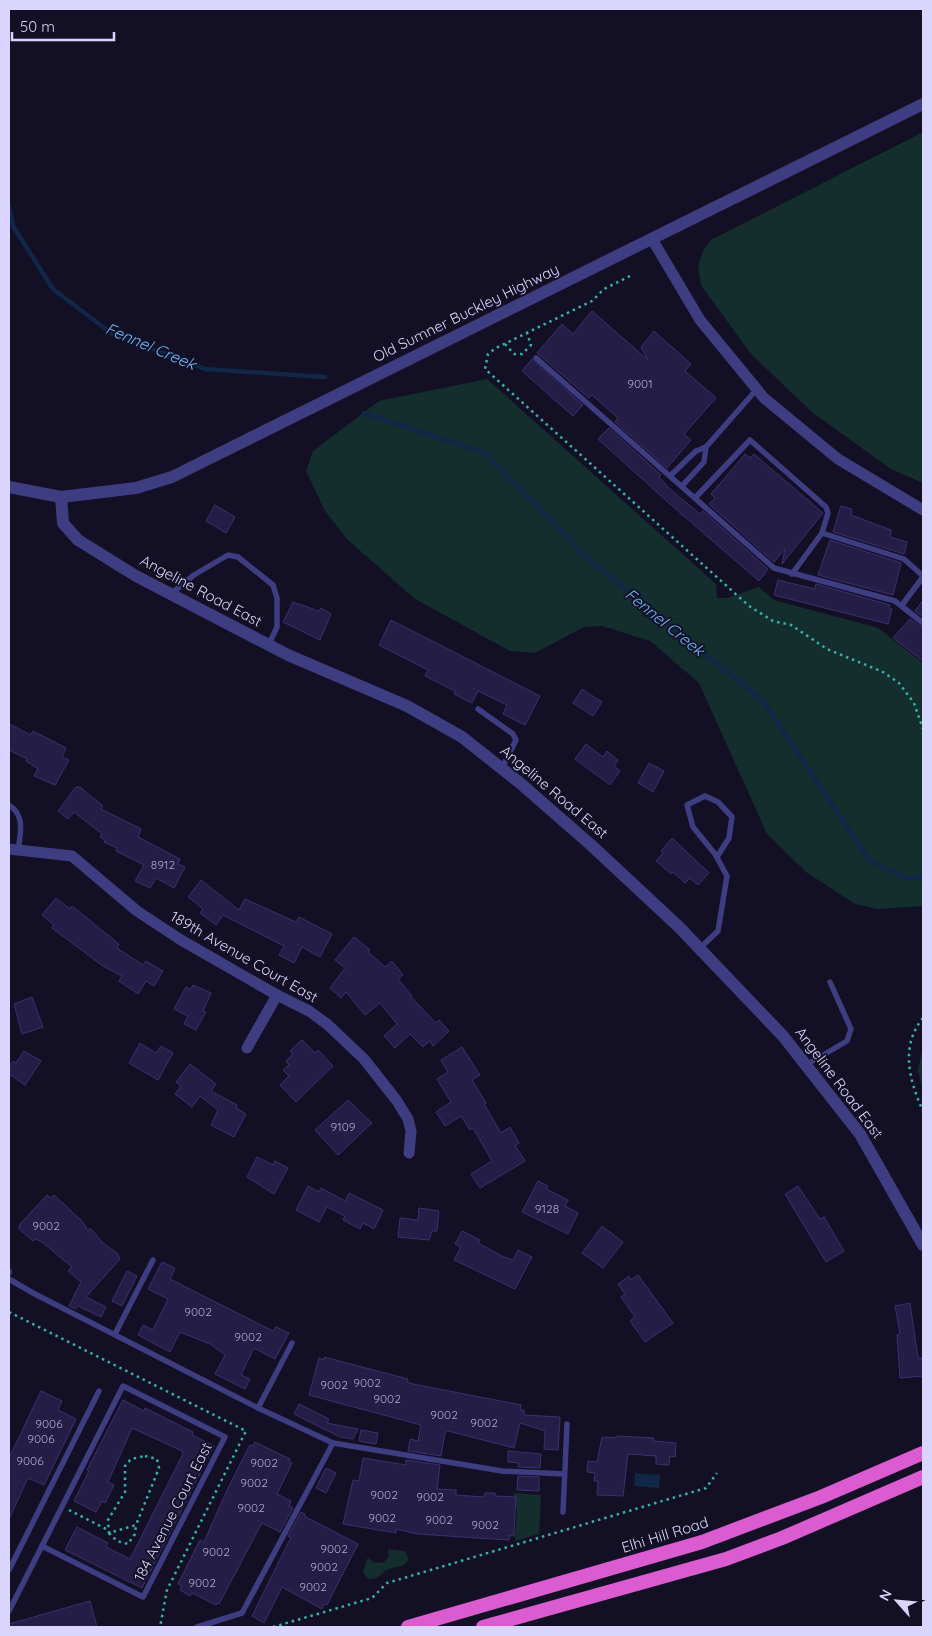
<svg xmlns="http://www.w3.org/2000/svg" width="932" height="1636" viewBox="0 0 932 1636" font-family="Quicksand,sans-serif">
	<rect width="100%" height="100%" fill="#131025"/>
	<g fill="#132e2d">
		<path d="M923,132V483L891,469L813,413L751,354L701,285L698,266L704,249L711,240Z"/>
		<path d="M487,379L716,584L717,598H727L759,587L774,600L878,628L923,663V906L878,909L855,904L806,872L767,834L699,683L650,641L603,626L584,627L535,653L510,651L415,599L348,540L325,511L306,471L313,451L379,401Z"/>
		<path d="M923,1046V1090L918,1070Z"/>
		<path d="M514,1493L541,1495L539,1534L515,1541L517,1508L513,1507Z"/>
		<path d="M388,1549L405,1551L409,1560L404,1565L386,1570L377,1578L368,1579L363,1572L368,1557L374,1563L384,1562L389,1556Z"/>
	</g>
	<path fill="#102748" d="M635,1473L660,1475L659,1488L634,1486Z"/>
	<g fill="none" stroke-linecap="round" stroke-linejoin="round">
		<g stroke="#102748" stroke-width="4.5">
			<path d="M9,207L13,226L53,289L111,333L205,369L325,377"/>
			<path d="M364,413L485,453L587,558L763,701L869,860L906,878H923"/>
		</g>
	</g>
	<g fill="#241d45" stroke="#3b3070">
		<path d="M592,311L648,360L641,347L654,331L691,364L685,371L716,398L684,434L691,440L667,468L615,422L618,418L592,395L589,398L537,353L562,324L573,334Z"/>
		<path d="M532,359L583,405L573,416L522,371Z"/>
		<path d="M609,428L661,475L659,477L670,489L700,514L703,511L768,569L759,581L670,504L598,439Z"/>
		<path d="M745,454L750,458L754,454L823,513L782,564L785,549L774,562L709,504L715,498L711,494Z"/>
		<path d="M215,505L235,517L226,533L206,521Z"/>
		<path d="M841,506L852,509L851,515L891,530L890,537L907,542L904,554L833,532Z"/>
		<path d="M830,540L901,563L893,595L818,575Z"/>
		<path d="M778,580L815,589L816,584L890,605L889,608L892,609L888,624L774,595Z"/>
		<path d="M923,600V617L915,611Z"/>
		<path d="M293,602L319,611L321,608L331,614L320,640L283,622Z"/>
		<path d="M910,619L923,628V661L893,638Z"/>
		<path d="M391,620L540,696L525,725L503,714L507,705L478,691L472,703L454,694L455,691L425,676L428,670L379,645Z"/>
		<path d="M582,689L602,702L593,716L573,703Z"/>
		<path d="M9,724L31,735L33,731L66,748L62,757L69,760L55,785L34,776L38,769L26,761L27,759L9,750Z"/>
		<path d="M586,744L603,757L607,751L618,760L614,766L620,771L610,785L575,759Z"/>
		<path d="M649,763L664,771L653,792L638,783Z"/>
		<path d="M76,787H80L103,806L101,809L141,829L138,837L180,859L178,864L185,867L174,888L156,878L150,888L135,881L144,865L116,851L117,848L104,842L105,840L100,837L102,834L74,812L68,819L58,811Z"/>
		<path d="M672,838L709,873L698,885L690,878L685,883L673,872L671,874L656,861L663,853L661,851Z"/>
		<path d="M201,880L239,910L245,899L296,922L299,917L332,934L320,957L302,947L294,963L279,955L284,946L223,915L216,925L200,913L203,909L188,897Z"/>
		<path d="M56,898L70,909L72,906L119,944L117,948L143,965L146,961L163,971L154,986L146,981L138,994L119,981L122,976L103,966L52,928L54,925L42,915Z"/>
		<path d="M354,937L370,950L368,952L385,967L392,961L403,975L398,979L412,996L411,997L436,1023L439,1020L449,1031L433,1046L430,1041L423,1047L410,1034L395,1048L384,1036L397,1024L380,1003L365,1015L346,992L341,998L330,988L345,968L335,960Z"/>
		<path d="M193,985L211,993L203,1011L206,1012L196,1030L184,1024L188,1016L174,1009L186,987L191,989Z"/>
		<path d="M32,997L43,1027L22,1034L14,1004Z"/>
		<path d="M302,1040L315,1053L318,1050L333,1066L296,1102L280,1085L289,1076L283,1070L289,1065L286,1061L293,1054L290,1051Z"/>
		<path d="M140,1043L156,1053L161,1046L173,1053L158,1080L129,1063Z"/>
		<path d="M462,1047L480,1075L472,1080L486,1103L484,1104L501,1133L510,1127L519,1143L515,1145L525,1161L480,1188L471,1174L492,1161L473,1128L470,1130L461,1116L445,1126L436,1112L451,1102L437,1079L448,1072L441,1060Z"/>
		<path d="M24,1051L41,1061L25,1085L9,1074V1067L13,1061L16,1063Z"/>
		<path d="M190,1064L216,1084L211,1091L237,1105L236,1108L246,1114L234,1137L211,1125L218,1110L200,1096L192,1107L175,1094L181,1086L176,1082Z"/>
		<path d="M348,1100L372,1123L338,1155L315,1130Z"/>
		<path d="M257,1157L273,1165L275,1161L288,1168L274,1194L247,1177Z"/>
		<path d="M538,1181L548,1186L546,1189L568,1200L565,1206L578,1213L568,1234L522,1212Z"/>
		<path d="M308,1186L319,1192L321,1188L345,1201L349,1193L383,1210L374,1229L363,1223L360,1229L343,1220L345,1216L327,1207L319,1222L296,1210Z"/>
		<path d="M798,1186L820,1219L824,1217L844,1251L826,1262L785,1194Z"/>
		<path d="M47,1195L51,1198L54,1195L82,1221L88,1231L90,1228L103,1243L117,1253L120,1259L86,1297L106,1307L101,1317L78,1306L75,1309L69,1306L81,1282L68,1271L72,1267L42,1242L36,1239L33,1241L18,1228L21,1226L19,1225Z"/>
		<path d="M419,1208L439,1211L437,1231H432L429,1240L398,1237L400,1218L418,1220Z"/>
		<path d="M602,1226L623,1242L603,1268L582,1253Z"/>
		<path d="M462,1231L480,1240L478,1243L502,1256L513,1260L518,1250L532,1257L515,1289L454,1260L461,1247L455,1244Z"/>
		<path d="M162,1262L175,1268L170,1279L273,1331L276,1327L289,1333L275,1359L254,1348L241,1375L250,1379L245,1389L215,1374L225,1355L210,1344L180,1332L170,1352L138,1335L143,1325L153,1330L168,1299L148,1289Z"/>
		<path d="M127,1271L137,1276L122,1306L112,1301Z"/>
		<path d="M638,1275L673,1323L645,1342L630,1321L635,1317L621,1297L625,1294L618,1284L629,1276L631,1280Z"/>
		<path d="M910,1303L918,1358H922L923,1376L900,1378L897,1335L900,1334L895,1306Z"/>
		<path d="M324,1357L408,1379L407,1382L413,1384L521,1405L520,1410H524V1415L560,1417L558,1450L544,1449L545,1431L520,1423L514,1448L448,1431L445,1433L441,1456L408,1451L410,1439L418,1441L421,1425L309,1395L319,1358L324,1360Z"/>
		<path d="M41,1391L62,1401L58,1410L76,1419L44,1485L28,1478L9,1519V1458Z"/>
		<path d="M123,1400L144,1411L145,1408L193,1432L192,1435L214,1446L142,1588L65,1550L77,1527L108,1543L106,1547L130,1559L183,1454L182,1451L132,1428L108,1482L114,1485L105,1503L102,1501L96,1512L74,1501L89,1471L87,1470Z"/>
		<path d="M299,1404L329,1419L327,1423L358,1429L353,1439L340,1437L294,1414Z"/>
		<path d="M361,1430L378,1433L376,1444L359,1441Z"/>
		<path d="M617,1436L654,1438L653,1441L676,1443L675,1457L670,1456L669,1465L656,1464V1456L628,1454L623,1496L597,1495L598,1481H594L595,1473L587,1472L588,1461L597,1462L602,1437L617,1438Z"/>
		<path d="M255,1442L290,1459L289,1461L292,1463L277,1494L291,1501L289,1506L293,1508L280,1532L262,1523L219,1604L217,1603L216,1605L192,1593L190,1596L180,1590L182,1586L178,1584L200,1540L204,1542L228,1488L250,1445L253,1446Z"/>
		<path d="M508,1451L541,1454L540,1468L518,1467L519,1463L508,1462Z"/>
		<path d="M363,1458L406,1465V1460L440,1465L437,1489L456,1490V1495L484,1497L485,1493H495V1496L516,1497L514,1536L510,1535L509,1540L417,1534L396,1529V1533L343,1524L353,1480L359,1481Z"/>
		<path d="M326,1468L336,1473L326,1493L316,1488Z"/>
		<path d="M518,1476L539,1477V1491L517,1490Z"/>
		<path d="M301,1512L305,1514L304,1516L358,1544L327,1605L324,1604L322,1609L282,1587L264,1623L252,1616L288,1543L291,1538L288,1536Z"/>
		<path d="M90,1601L97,1627H9V1624Z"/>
	</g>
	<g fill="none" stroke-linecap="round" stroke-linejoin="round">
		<g stroke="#34b2a8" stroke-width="2.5" stroke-dasharray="2.5 4" stroke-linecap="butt">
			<path d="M630,276L604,289L592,301L496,348L488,354L485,369L749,606L773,621L791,625L827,649L883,672L899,683L914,703L923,729"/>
			<path d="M505,344L514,354H522L531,345L527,333"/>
			<path d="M923,1018C900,1046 909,1080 923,1111"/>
			<path d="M9,1312L246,1431L167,1590L160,1627"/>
			<path d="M145,1456L157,1459L159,1468L136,1525L109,1533L108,1520L125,1492V1466L131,1459Z"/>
			<path d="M69,1510L108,1530"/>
			<path d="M109,1533L117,1541L128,1544L135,1534L136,1525"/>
			<path d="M273,1627L372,1598L387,1583L706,1488L717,1473"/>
		</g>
		<g stroke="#3e3d82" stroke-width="5.5">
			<path d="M536,358L774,568L895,601L923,623"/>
			<path d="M670,476L696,451L706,447L757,389"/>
			<path d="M682,486L704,462L706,447"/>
			<path d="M695,498L750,440L826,507L828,513L822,533L904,559L923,576"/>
			<path d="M792,574L822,533"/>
			<path d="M172,593L194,575L228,555L238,557L273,585L277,598V627L269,644"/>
			<path d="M902,605L923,577"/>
			<path d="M478,709L513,734L516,740L502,768"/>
			<path d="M9,805C26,816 20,834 18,851"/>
			<path d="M700,948L718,931L727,876L715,854L693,827L687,805L705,796L718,802L732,817L729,838L717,857"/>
			<path d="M806,1065L847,1041L851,1029L830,982"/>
			<path d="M9,1271V1273"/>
			<path d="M9,1279L33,1293L258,1408L333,1443L502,1471L564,1474"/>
			<path d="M115,1334L153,1260"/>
			<path d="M123,1386L225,1437L143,1597L42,1546Z"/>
			<path d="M258,1408L292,1343"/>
			<path d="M563,1512L567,1424"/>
			<path d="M9,1570L99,1391"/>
			<path d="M9,1611L42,1546"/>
			<path d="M197,1627L242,1613L333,1443"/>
		</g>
		<g stroke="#3e3d82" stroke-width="11">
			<path d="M652,239L700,320L764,398L838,459L923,510"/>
			<path d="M9,849L72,856L137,911L181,940L277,995L309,1011L327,1024L364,1059L397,1101L408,1119L411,1131L409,1153"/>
			<path d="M247,1048L277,995"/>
		</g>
		<g stroke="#3e3d82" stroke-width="12">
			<path d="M9,487L61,497L136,488L172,477L923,104"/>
			<path d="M61,497L63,523L78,540L136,576L288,655L407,706L462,737L520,783L591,845L679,927L783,1036L860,1134L923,1245"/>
		</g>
		<g stroke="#da5cd0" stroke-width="14">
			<path d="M408,1627L702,1542L821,1497L923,1453"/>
			<path d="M483,1627L726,1559L782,1538L923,1477"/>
		</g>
	</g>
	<g text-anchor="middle" stroke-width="4" stroke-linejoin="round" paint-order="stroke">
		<g font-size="12" fill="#aca7cf">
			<text x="640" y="388">9001</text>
			<text x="163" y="869">8912</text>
			<text x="343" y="1131">9109</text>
			<text x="547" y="1213">9128</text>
			<text x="46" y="1230">9002</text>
			<text x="198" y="1316">9002</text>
			<text x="248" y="1341">9002</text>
			<text x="367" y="1387">9002</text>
			<text x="334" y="1389">9002</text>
			<text x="387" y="1403">9002</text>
			<text x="444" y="1419">9002</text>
			<text x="484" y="1427">9002</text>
			<text x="49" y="1428">9006</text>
			<text x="41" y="1443">9006</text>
			<text x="30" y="1465">9006</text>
			<text x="264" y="1467">9002</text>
			<text x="254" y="1487">9002</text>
			<text x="384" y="1499">9002</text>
			<text x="430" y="1501">9002</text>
			<text x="251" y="1512">9002</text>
			<text x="382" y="1522">9002</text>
			<text x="439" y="1524">9002</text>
			<text x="485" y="1529">9002</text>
			<text x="334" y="1553">9002</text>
			<text x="216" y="1556">9002</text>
			<text x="324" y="1571">9002</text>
			<text x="202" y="1587">9002</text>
			<text x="313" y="1591">9002</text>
		</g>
		<g font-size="15" fill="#d9d5fd" stroke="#131025">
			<text transform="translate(466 313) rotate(-26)" y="5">Old Sumner Buckley Highway</text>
			<text transform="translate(201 591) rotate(28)" y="5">Angeline Road East</text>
			<text transform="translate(554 792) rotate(40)" y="5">Angeline Road East</text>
			<text transform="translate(244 957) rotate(30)" y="5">189th Avenue Court East</text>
			<text transform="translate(839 1083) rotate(53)" y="5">Angeline Road East</text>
			<text transform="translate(173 1512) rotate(-63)" y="5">184 Avenue Court East</text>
			<text transform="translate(665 1535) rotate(-17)" y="5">Elhi Hill Road</text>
		</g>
		<g font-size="16" font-style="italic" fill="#68b9f9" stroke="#131025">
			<text transform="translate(151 346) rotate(23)" y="6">Fennel Creek</text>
			<text transform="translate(665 622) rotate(39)" y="6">Fennel Creek</text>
		</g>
	</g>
	<rect width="932" height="1636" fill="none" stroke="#d9d5fd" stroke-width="20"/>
	<g transform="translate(897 1601) rotate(297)" stroke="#131025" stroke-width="4" paint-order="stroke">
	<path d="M0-4L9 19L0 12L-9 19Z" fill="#d9d5fd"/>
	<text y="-8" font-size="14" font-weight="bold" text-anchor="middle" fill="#d9d5fd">N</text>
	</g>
	<path d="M12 32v8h102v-8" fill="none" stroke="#d9d5fd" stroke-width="2.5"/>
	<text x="20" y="32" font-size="15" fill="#d9d5fd" stroke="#131025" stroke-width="4" paint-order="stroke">50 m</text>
</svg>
